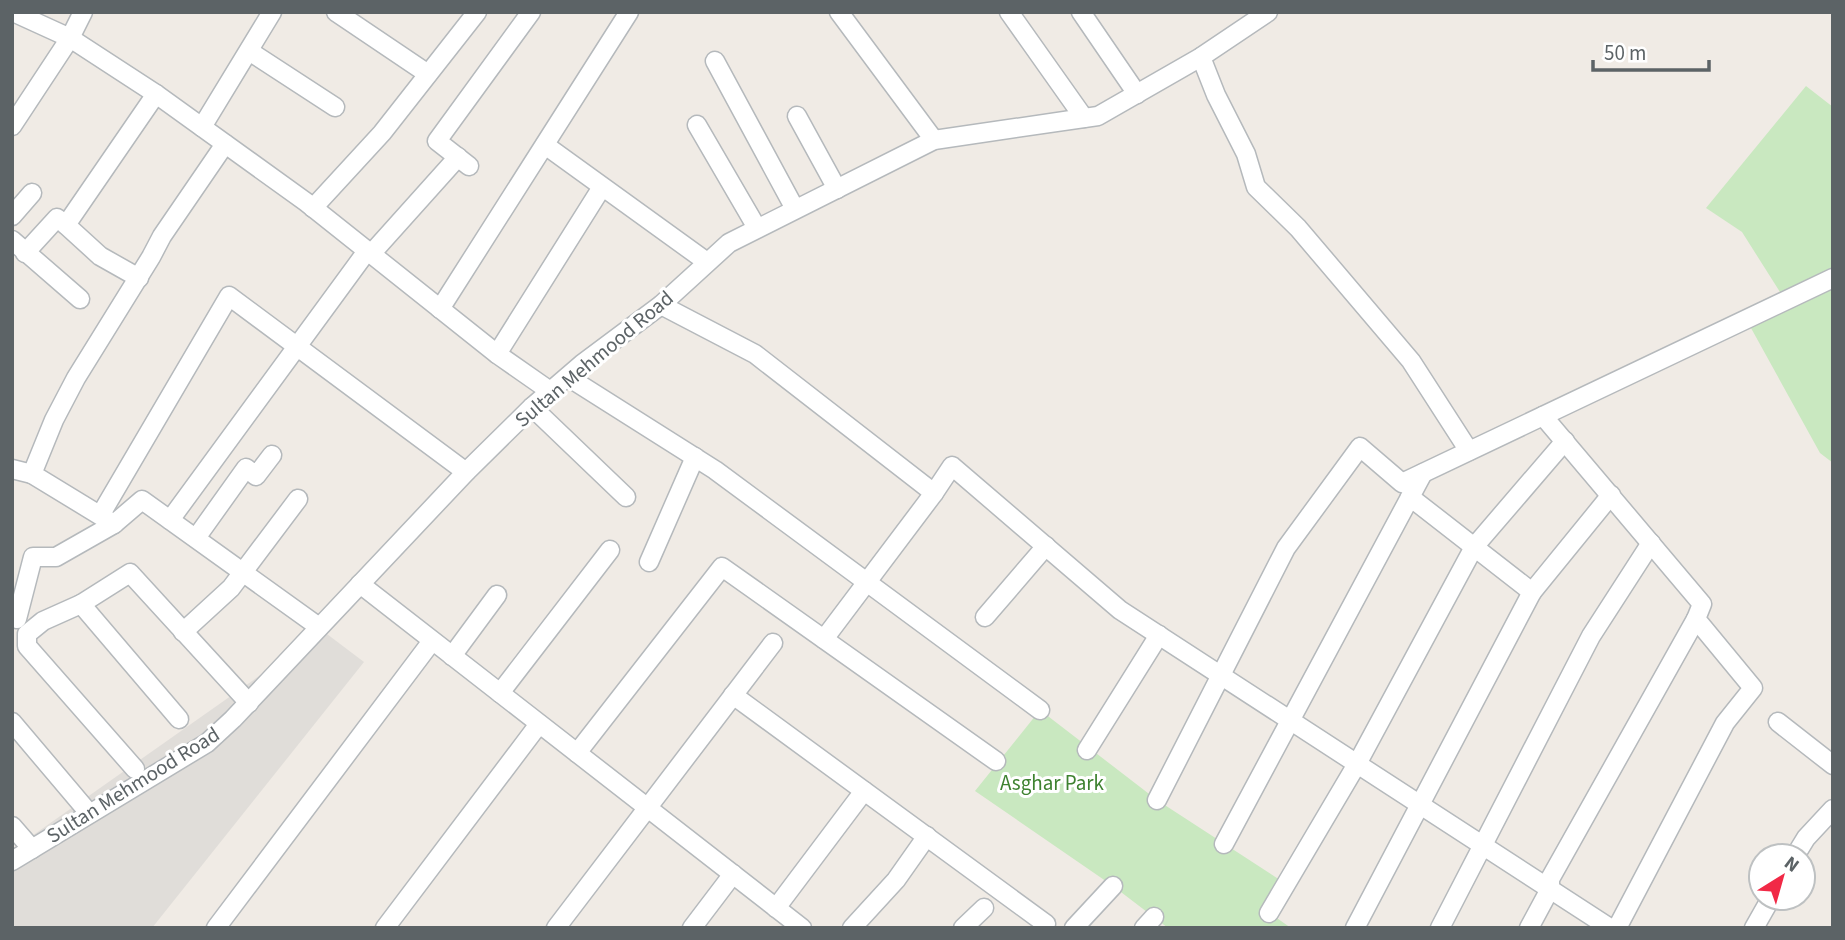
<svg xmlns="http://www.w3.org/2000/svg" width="1845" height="940" viewBox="0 0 1845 940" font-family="'Source Sans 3',sans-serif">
	<rect width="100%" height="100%" fill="#f0ebe5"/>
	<path fill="#e0ddd9" d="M323,631L364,662L152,928H12V850Z"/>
	<g fill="#c9e8c0">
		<path d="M1806,86L1833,107V463L1820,453L1746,319L1785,300L1742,232L1706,208Z"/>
		<path d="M1040,710L1157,800L1280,880L1264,909L1291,928H1168L1113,886L975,791Z"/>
	</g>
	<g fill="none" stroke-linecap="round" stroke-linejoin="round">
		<defs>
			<g id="minor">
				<path d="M13,12L70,38L156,94L306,202L497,354L550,391"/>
				<path d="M336,12L428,74"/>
				<path d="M839,12L934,140"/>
				<path d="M1009,12L1084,118"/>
				<path d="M1081,12L1137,94"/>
				<path d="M249,51L335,107"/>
				<path d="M1201,57L1216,95L1246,154L1256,187L1298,228L1411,361L1469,451"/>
				<path d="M715,61L795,209"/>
				<path d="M797,116L837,189"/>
				<path d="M697,125L757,228"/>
				<path d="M12,126L70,38L83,12"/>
				<path d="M202,127L272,12"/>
				<path d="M225,144L162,236L151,257L76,378L54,420L32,474L114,524L142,500L319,627"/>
				<path d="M545,145L707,262"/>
				<path d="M469,166L437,141L531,12"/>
				<path d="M313,208L382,133L477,12"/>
				<path d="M12,216L32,193"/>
				<path d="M66,225L100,256L139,278"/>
				<path d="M12,240L80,299"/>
				<path d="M25,253L57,218L66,225L156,94"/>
				<path d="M371,254L458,157"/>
				<path d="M661,305L755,354L934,493L952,466L1120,610L1610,928"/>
				<path d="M440,309L629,12"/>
				<path d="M497,354L602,187"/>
				<path d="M568,377L715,470L1040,710"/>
				<path d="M532,407L626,497"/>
				<path d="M1543,416L1702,604L1696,619L1753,688L1725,723L1617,928"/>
				<path d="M12,469L32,474"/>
				<path d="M1410,497L1532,592L1611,495"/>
				<path d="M101,514L229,296L466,472"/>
				<path d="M170,520L367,251"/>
				<path d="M196,538L246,468L256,476L272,455"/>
				<path d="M649,562L695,457"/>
				<path d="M360,584L802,928"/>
				<path d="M81,604L179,719"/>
				<path d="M985,617L1046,546"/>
				<path d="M17,619L33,557H56L114,524"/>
				<path d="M183,632L231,588L298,499"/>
				<path d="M824,639L934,493"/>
				<path d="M452,656L497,595"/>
				<path d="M500,693L610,550"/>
				<path d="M733,695L1046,924"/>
				<path d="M12,722L89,813"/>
				<path d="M1778,722L1833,765"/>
				<path d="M1087,750L1159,635"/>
				<path d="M577,753L722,567L996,761"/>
				<path d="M135,769L27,646V634L43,621L81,604L130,573L249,703"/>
				<path d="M1157,800L1286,548L1360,447L1402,483L1833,278"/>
				<path d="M12,826L32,849"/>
				<path d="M1224,844L1423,473"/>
				<path d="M1795,856L1806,838L1833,809"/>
				<path d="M12,861L207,743L233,719L466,472L532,407L582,364L661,305L729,243L934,140L1098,116L1201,57L1268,12"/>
				<path d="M776,908L864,791"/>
				<path d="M1269,913L1357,764L1474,547L1565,441"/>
				<path d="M216,928L432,641"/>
				<path d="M385,928L539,724"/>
				<path d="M556,928L773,643"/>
				<path d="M692,928L733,874"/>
				<path d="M852,928L896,880L927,836"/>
				<path d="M963,928L984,908"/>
				<path d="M1074,928L1113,886"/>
				<path d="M1144,928L1154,917"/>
				<path d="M1355,928L1532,592"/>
				<path d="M1440,928L1591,636L1651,543"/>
				<path d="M1529,928L1550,889V879L1696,619"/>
				<path d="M1754,928L1771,898"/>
			</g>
		</defs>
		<use href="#minor" stroke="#b5b9bc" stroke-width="21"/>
		<use href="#minor" stroke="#fff" stroke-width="18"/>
	</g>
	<g text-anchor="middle" stroke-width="6" stroke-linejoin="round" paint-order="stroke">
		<g font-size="21" fill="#5c6366" stroke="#fff">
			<text transform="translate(594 359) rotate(-40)" y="7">Sultan Mehmood Road</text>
			<text transform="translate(133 785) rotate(-32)" y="7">Sultan Mehmood Road</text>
		</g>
		<g font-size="21" fill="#3e8230" stroke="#fff">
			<text x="1052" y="790">Asghar Park</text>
		</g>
	</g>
	<rect width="1845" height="940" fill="none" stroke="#5c6366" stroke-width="28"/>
	<g transform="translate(1782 877) rotate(37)"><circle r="33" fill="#ffffff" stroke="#bec1c2" stroke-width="2"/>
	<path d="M0-5L12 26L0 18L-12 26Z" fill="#f12946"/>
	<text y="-10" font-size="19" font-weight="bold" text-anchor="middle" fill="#5c6366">N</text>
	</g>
	<path d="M1593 60v10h116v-10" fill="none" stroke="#5c6366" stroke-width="3.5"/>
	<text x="1604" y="60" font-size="21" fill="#5c6366" stroke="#ffffff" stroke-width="5" paint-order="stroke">50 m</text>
</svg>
